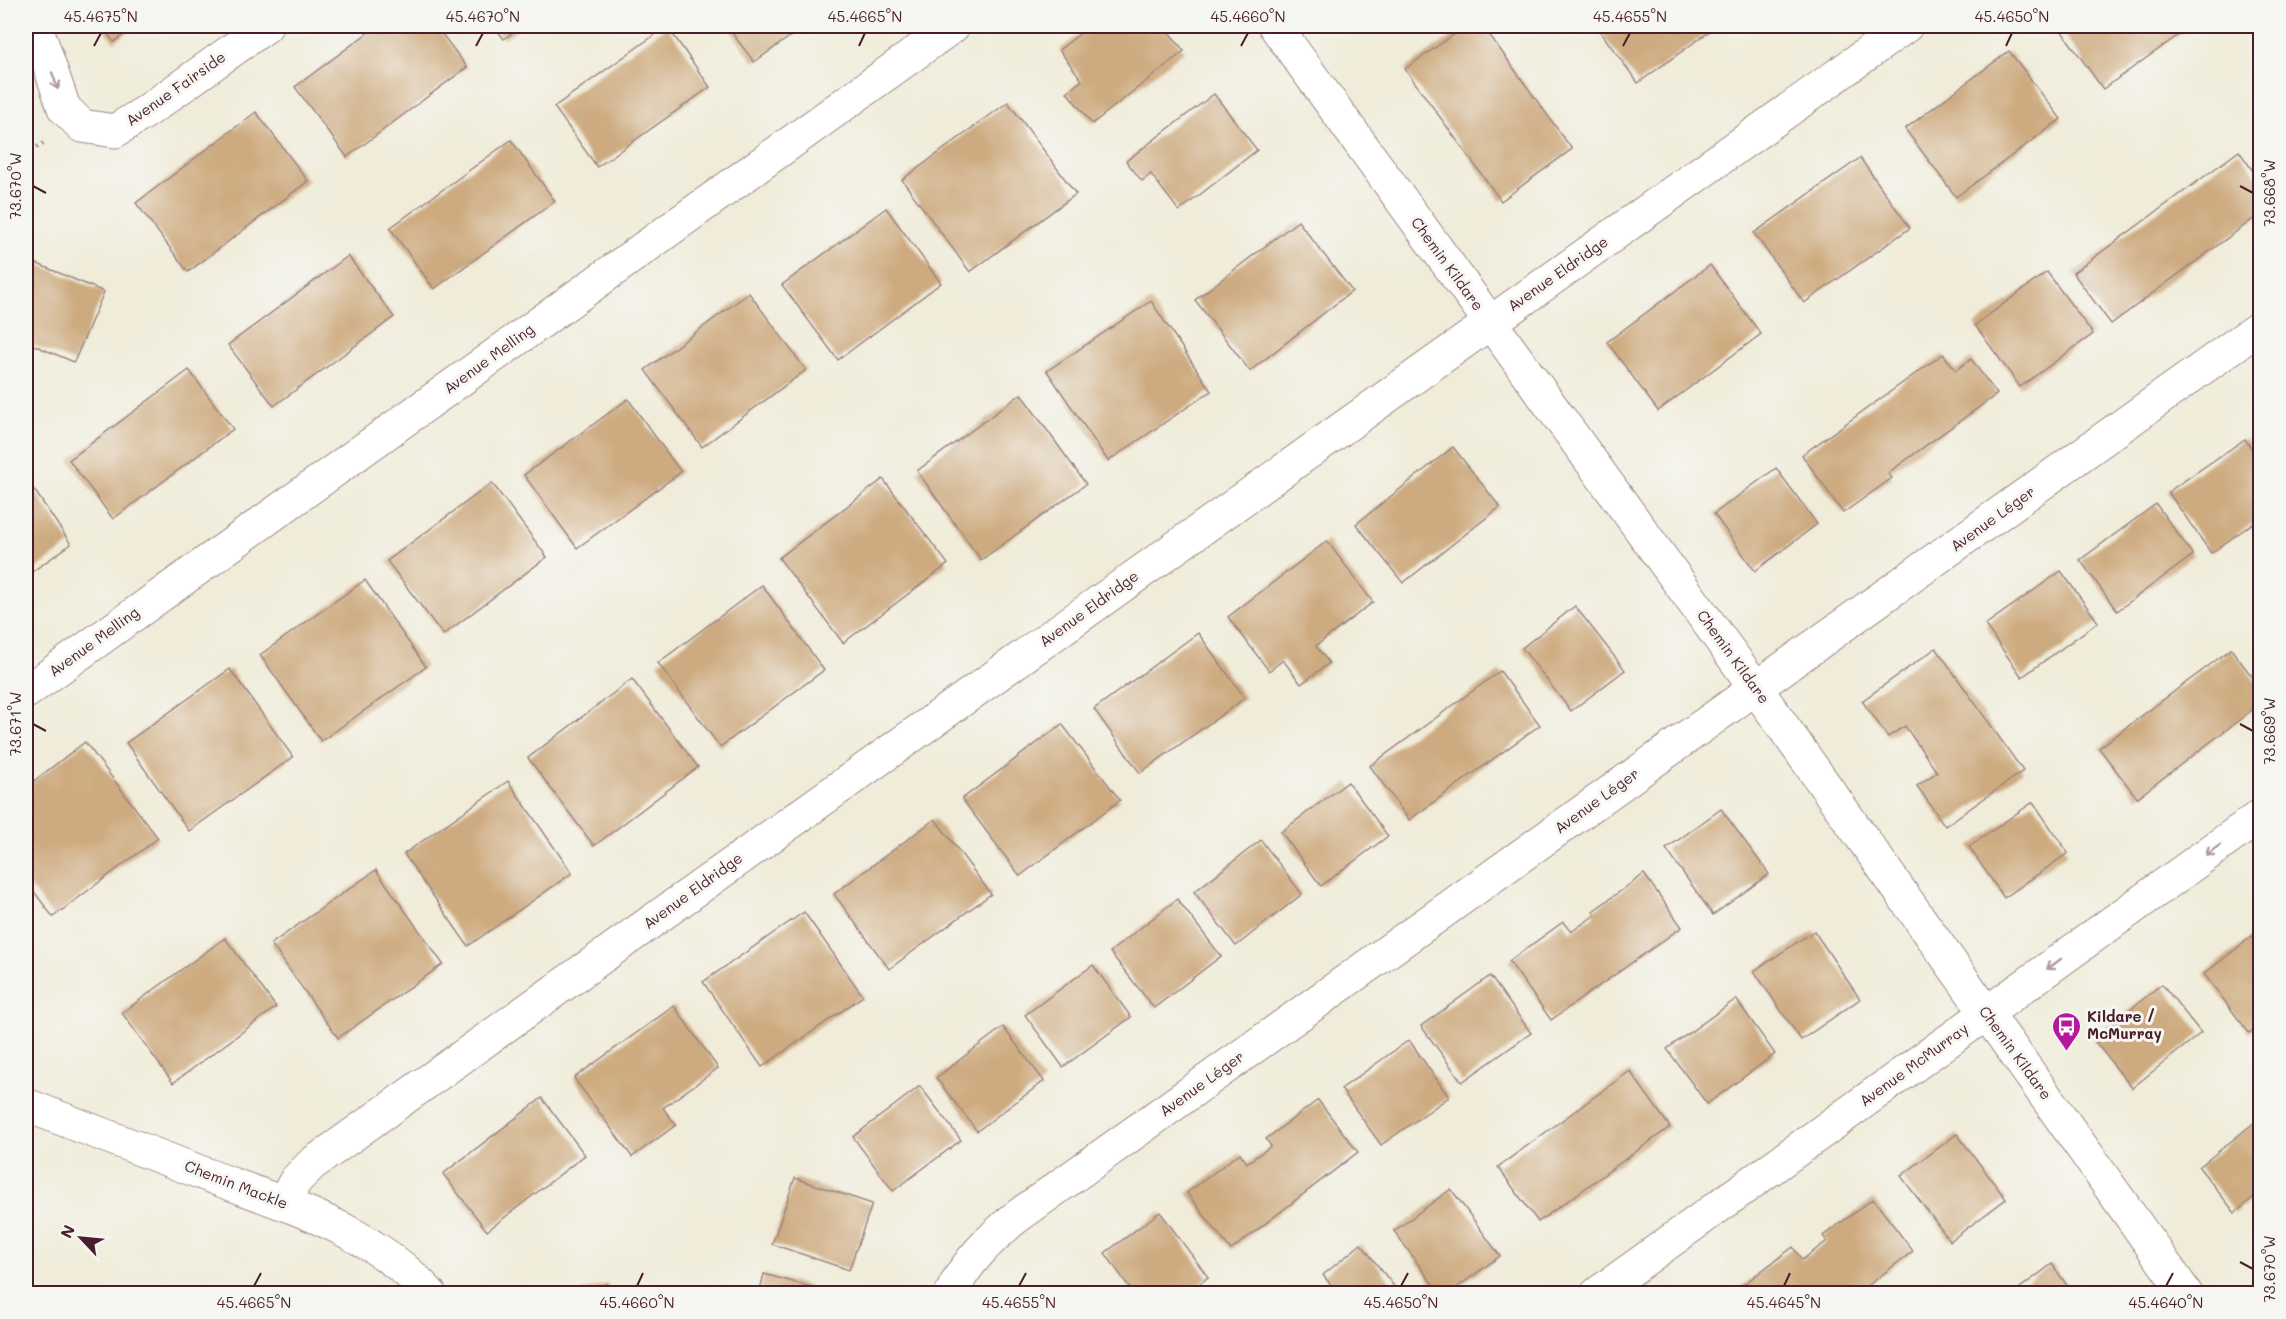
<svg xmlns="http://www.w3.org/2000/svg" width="2286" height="1319" viewBox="0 0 2286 1319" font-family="Mali,sans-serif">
	<rect width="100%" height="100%" fill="#f6f6f2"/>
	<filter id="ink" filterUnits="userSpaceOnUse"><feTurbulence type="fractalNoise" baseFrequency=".0167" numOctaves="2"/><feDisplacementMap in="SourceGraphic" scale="12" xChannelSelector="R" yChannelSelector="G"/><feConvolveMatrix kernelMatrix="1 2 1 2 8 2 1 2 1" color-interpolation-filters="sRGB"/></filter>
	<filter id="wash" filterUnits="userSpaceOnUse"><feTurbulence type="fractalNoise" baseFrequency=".008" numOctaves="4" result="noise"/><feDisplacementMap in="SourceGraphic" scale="24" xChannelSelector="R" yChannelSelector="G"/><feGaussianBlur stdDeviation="1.35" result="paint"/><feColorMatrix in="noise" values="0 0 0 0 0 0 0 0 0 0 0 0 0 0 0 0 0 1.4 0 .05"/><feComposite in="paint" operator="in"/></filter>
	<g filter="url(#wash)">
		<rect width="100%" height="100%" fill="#f0ecd9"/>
		<g id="blocks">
			<g fill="#cdaa7f">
				<path d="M101,26H136L114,42Z"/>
				<path d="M377,26H436L467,67L347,157L295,87Z"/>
				<path d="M494,26H522L504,39Z"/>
				<path d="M667,26L710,87L597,167L554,107Z"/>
				<path d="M727,26H805L754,62Z"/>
				<path d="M1090,26H1164L1184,51L1092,124L1067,92L1082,80L1059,50Z"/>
				<path d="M1466,26H1483L1572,149L1501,201L1405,69Z"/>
				<path d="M1596,26H1717L1638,83Z"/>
				<path d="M2058,26H2191L2103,89Z"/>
				<path d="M2009,51L2061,119L1956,197L1905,129Z"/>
				<path d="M1214,94L1257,150L1179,211L1151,174L1142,181L1126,161Z"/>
				<path d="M1008,102L1076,194L970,272L902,180Z"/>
				<path d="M256,112L308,181L188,272L136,203Z"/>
				<path d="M511,140L555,201L434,289L390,228Z"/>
				<path d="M2239,151L2260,181V214L2111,324L2073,273Z"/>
				<path d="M1860,158L1910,228L1804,303L1754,233Z"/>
				<path d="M886,208L941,283L838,360L782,285Z"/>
				<path d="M1298,221L1352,291L1250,371L1195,300Z"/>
				<path d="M348,256L394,317L274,406L228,345Z"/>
				<path d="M26,259L104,292L74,362L26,342Z"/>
				<path d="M1710,265L1761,334L1658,411L1607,342Z"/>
				<path d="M2047,272L2093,334L2020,387L1975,325Z"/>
				<path d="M749,293L806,370L702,447L645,370Z"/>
				<path d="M1151,301L1211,391L1108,461L1047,371Z"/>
				<path d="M1943,354L1956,370L1971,359L1997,394L1888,473L1892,478L1843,513L1802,455Z"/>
				<path d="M189,370L233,429L113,519L69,460Z"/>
				<path d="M1021,394L1086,484L981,560L917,471Z"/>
				<path d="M628,399L681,472L577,548L524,475Z"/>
				<path d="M2245,439L2260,461V518L2211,553L2168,492Z"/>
				<path d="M1453,447L1500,507L1403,583L1356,524Z"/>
				<path d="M1776,468L1817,524L1755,571L1714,514Z"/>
				<path d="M26,478L71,544L26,576Z"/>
				<path d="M883,479L948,564L843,643L779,558Z"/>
				<path d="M492,483L547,557L443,635L387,561Z"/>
				<path d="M2156,504L2193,555L2117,611L2080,560Z"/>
				<path d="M1327,541L1373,602L1316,646L1329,663L1301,684L1283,660L1269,671L1228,617Z"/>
				<path d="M2061,571L2098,622L2022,677L1985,625Z"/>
				<path d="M365,580L426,667L321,741L260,655Z"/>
				<path d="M762,585L824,670L720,747L658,663Z"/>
				<path d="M1575,606L1625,670L1571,711L1522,648Z"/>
				<path d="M1198,633L1245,698L1140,773L1094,709Z"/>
				<path d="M1936,648L2023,771L1945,826L1917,786L1937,772L1905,726L1888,737L1862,701Z"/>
				<path d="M2231,649L2260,687V704L2137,798L2099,748Z"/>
				<path d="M230,669L293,757L189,831L126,743Z"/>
				<path d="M1500,671L1540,725L1409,820L1370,766Z"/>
				<path d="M632,679L698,767L594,846L528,758Z"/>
				<path d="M1062,724L1120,800L1020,876L962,799Z"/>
				<path d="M85,742L158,838L53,917L26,881V787Z"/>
				<path d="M508,781L572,873L468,946L404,854Z"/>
				<path d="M1348,782L1388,836L1321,886L1281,832Z"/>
				<path d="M2033,802L2068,853L2004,898L1969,847Z"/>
				<path d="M1721,809L1769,874L1713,915L1666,849Z"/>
				<path d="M935,819L991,894L889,969L834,894Z"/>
				<path d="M1261,840L1302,894L1236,946L1194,892Z"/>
				<path d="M376,870L443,964L338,1038L271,944Z"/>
				<path d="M1644,874L1682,927L1551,1020L1509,961L1563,922L1571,932L1595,915L1593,911Z"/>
				<path d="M1177,899L1221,956L1154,1008L1110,952Z"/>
				<path d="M804,912L863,996L762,1067L703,982Z"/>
				<path d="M2260,930V1025L2249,1033L2204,974Z"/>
				<path d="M1814,931L1860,999L1801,1040L1754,971Z"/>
				<path d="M225,938L276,1007L173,1083L122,1013Z"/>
				<path d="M1093,965L1131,1017L1063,1067L1025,1015Z"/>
				<path d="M1490,976L1531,1033L1462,1082L1421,1026Z"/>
				<path d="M2162,984L2201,1033L2132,1088L2093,1039Z"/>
				<path d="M1736,999L1775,1054L1707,1104L1667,1049Z"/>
				<path d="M674,1006L718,1068L663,1108L676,1125L632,1157L574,1078Z"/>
				<path d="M1003,1027L1044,1081L977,1131L936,1078Z"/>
				<path d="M1409,1040L1449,1097L1381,1145L1341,1089Z"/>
				<path d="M1630,1071L1670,1127L1538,1222L1498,1167Z"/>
				<path d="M920,1086L961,1140L893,1191L853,1137Z"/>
				<path d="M542,1098L585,1155L487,1231L443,1174Z"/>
				<path d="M1318,1100L1358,1152L1231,1250L1187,1193L1240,1153L1247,1163L1271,1146L1266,1139Z"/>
				<path d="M2260,1118V1192L2235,1213L2199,1167Z"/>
				<path d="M1957,1134L2006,1199L1950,1241L1901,1176Z"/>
				<path d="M795,1178L872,1204L849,1270L772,1244Z"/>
				<path d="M1451,1189L1500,1256L1448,1294H1440L1394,1231Z"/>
				<path d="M1873,1199L1913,1251L1857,1294H1743L1739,1288L1793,1247L1802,1260L1827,1241L1823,1236Z"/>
				<path d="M1160,1212L1208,1277L1187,1294H1134L1105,1253Z"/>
				<path d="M1361,1244L1400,1294H1320L1331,1285L1323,1275Z"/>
				<path d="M2052,1264L2073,1294H2012Z"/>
				<path d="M764,1274L833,1293V1294H759Z"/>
				<path d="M607,1284L610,1294H578V1293Z"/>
			</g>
		</g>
	</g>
	<g filter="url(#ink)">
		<use href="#blocks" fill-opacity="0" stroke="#9d8682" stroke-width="1.5"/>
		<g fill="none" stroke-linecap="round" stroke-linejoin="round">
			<defs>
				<g id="minor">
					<path d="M36,26L64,108L82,126L115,131L147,111L266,26"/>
					<path d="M26,692L953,26"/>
					<path d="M283,1203L296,1180L312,1164L1906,26"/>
					<path d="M951,1294C965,1263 990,1239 1015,1218L2260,327"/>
					<path d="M1597,1294L2260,816"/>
				</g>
				<g id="tertiary">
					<path d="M1275,26L1755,687L2186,1294"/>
					<path d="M26,1105C87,1128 148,1152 210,1176C288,1206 371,1229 430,1294"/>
				</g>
			</defs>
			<use href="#minor" stroke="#9d8682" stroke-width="35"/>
			<use href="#tertiary" stroke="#9d8682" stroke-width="35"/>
			<path stroke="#9d8682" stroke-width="4" stroke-dasharray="1.5 4.5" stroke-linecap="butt" d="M26,152L46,142"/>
			<use href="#minor" stroke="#fff" stroke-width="33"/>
			<use href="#tertiary" stroke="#fff" stroke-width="33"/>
		</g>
		<defs><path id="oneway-shaft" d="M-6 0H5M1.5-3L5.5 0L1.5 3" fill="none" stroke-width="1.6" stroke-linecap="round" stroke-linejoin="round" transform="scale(1.5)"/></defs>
		<g stroke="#ae9aa0">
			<use href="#oneway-shaft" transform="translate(55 81) rotate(71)"/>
			<use href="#oneway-shaft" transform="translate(2213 850) rotate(144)"/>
			<use href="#oneway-shaft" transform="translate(2054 964) rotate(144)"/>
		</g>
	</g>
	<path fill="none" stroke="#4a1f2b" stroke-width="2" d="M94,46L101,33M476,46L483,33M859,46L865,33M1241,46L1248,33M1623,46L1630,33M2006,46L2012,33M33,186L46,193M2240,186L2253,193M33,724L46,731M2240,724L2253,731M2240,1262L2253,1269M254,1286L261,1273M637,1286L643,1273M1019,1286L1026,1273M1401,1286L1408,1273M1784,1286L1790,1273M2166,1286L2173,1273"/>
	<defs>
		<symbol id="bus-pin" viewBox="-11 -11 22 30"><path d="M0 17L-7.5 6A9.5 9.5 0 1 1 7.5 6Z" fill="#b5179e" stroke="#f6f6f2"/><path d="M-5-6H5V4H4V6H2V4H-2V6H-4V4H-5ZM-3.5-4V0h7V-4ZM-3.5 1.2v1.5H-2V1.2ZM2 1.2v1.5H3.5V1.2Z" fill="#fff"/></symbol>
	</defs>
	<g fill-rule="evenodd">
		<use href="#bus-pin" x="2050" y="1010" width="33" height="45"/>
	</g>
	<g text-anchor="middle" stroke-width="6" stroke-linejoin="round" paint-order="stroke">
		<g font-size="15" fill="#4a1f2b" stroke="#f6f6f2">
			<text transform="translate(176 89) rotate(-35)" y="5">Avenue Fairside</text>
			<text transform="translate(1447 264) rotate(54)" y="5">Chemin Kildare</text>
			<text transform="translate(1558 274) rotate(-35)" y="5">Avenue Eldridge</text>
			<text transform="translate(489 359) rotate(-36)" y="5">Avenue Melling</text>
			<text transform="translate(1993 519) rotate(-36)" y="5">Avenue Léger</text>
			<text transform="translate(1089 609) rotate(-36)" y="5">Avenue Eldridge</text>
			<text transform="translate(94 642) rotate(-36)" y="5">Avenue Melling</text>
			<text transform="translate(1733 657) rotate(54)" y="5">Chemin Kildare</text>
			<text transform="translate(1597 801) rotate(-36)" y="5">Avenue Léger</text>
			<text transform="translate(693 891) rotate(-36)" y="5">Avenue Eldridge</text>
			<text transform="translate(2015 1053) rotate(54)" y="5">Chemin Kildare</text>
			<text transform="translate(1914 1065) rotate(-36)" y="5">Avenue McMurray</text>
			<text transform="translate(1202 1084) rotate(-36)" y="5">Avenue Léger</text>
			<text transform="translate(236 1185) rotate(21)" y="5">Chemin Mackle</text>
		</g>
		<g font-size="15" font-weight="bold" fill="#4a1f2b" stroke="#f6f6f2" text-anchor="start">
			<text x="2087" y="1022">Kildare /<tspan x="2087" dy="17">McMurray</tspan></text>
		</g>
	</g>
	<rect width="2286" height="1319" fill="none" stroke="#f6f6f2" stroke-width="66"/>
	<g transform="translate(81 1238) rotate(296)" stroke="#f6f6f2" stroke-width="4.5" paint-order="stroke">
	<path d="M0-4.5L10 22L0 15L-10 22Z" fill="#4a1f2b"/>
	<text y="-9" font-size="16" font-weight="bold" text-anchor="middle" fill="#4a1f2b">N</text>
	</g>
	<rect x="33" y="33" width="2220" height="1253" fill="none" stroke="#4a1f2b" stroke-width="2"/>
	<g font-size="15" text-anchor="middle" fill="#4a1f2b">
		<text x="101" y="22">45.4675°N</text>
		<text x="483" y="22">45.4670°N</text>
		<text x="865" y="22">45.4665°N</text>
		<text x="1248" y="22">45.4660°N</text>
		<text x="1630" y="22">45.4655°N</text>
		<text x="2012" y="22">45.4650°N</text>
		<text transform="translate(16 186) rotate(-90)" y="5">73.670°W</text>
		<text transform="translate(2270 193) rotate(-90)" y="5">73.668°W</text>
		<text transform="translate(16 724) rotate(-90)" y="5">73.671°W</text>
		<text transform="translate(2270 731) rotate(-90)" y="5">73.669°W</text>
		<text transform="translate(2270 1269) rotate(-90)" y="5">73.670°W</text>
		<text x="254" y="1308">45.4665°N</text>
		<text x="637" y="1308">45.4660°N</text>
		<text x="1019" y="1308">45.4655°N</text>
		<text x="1401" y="1308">45.4650°N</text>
		<text x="1784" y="1308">45.4645°N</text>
		<text x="2166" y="1308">45.4640°N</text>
	</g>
</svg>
